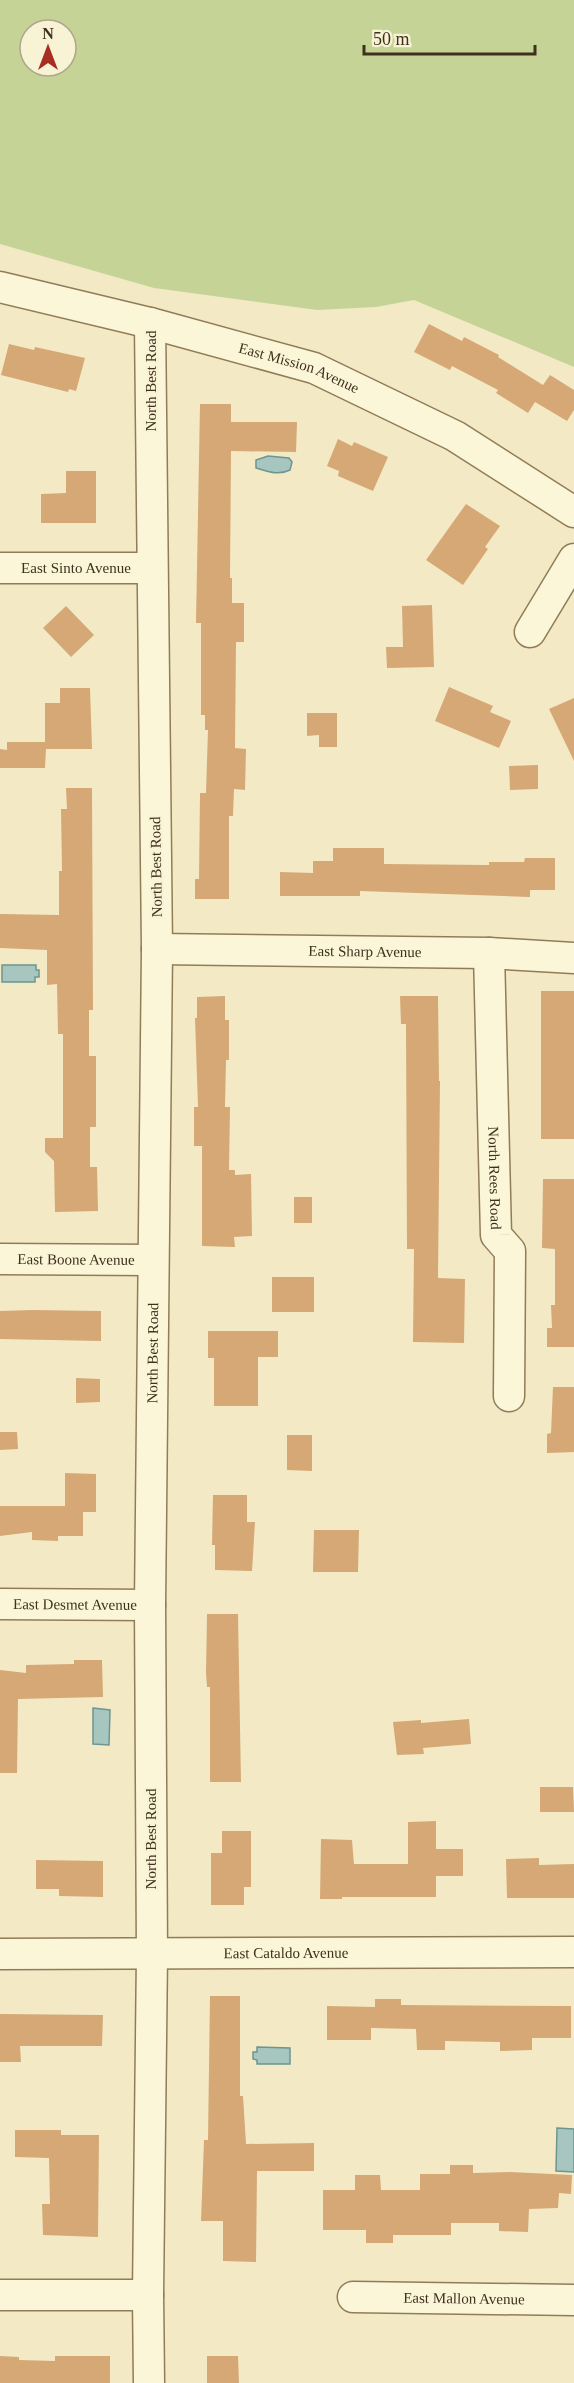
<svg xmlns="http://www.w3.org/2000/svg" width="574" height="2383" viewBox="0 0 574 2383" font-family="'Times New Roman',serif">
	<rect width="100%" height="100%" fill="#f3eac5"/>
	<path fill="#c5d397" fill-rule="evenodd" d="M0,0H574V367L414,300L376,307L317,310L154,288L0,244ZM30,30H66V66H30Z"/>
	<g fill="#a7c6c0" stroke="#6c9690" stroke-width="1.5">
		<path d="M268,456L289,458L292,462L290,470C278,476 267,471 256,468V460Z"/>
		<path d="M2,965H36V970H39V977H35V982H2Z"/>
		<path d="M93,1708L110,1710L109,1745L93,1744Z"/>
		<path d="M257,2047L290,2048V2064H257V2060L253,2059V2052H257Z"/>
		<path d="M557,2128L574,2129V2172L556,2171Z"/>
	</g>
	<g fill="#d5a876">
		<path d="M429,324L462,341L464,337L499,355L498,357L543,385L550,375L574,390V410L567,421L535,402L528,413L496,393L498,390L452,366L450,370L414,352Z"/>
		<path d="M9,344L34,350L35,347L85,358L76,391L69,389L68,392L1,375Z"/>
		<path d="M200,404H231V422H297L296,452L231,451L230,578H232V603H244V642H236L235,746V748L246,749L245,790L234,789L233,816H229V899H195V879H199L200,793H206L208,730H205V715H201V623H196Z"/>
		<path d="M338,439L352,446L354,442L388,457L373,491L338,476L339,471L327,466Z"/>
		<path d="M66,471H96V523H41V494L66,493Z"/>
		<path d="M466,504L500,526L485,547L488,549L463,585L426,560Z"/>
		<path d="M432,605L434,667L387,668L386,647H403L402,606Z"/>
		<path d="M66,606L94,635L71,657L43,628Z"/>
		<path d="M449,687L493,706L490,712L511,721L499,748L435,721Z"/>
		<path d="M60,688H90L92,749H46L45,768H0V749L7,750V742H45V703H60Z"/>
		<path d="M574,698V761L549,709Z"/>
		<path d="M307,713H337V747H319V735L307,736Z"/>
		<path d="M538,765V789L510,790L509,766Z"/>
		<path d="M66,788H92L93,1010H89V1056H96V1127H90V1167H97L98,1211L55,1212L54,1161L45,1152V1138H63V1034H58L57,984L47,985V950L0,948V914L59,915V871H62L61,809H67Z"/>
		<path d="M333,848H384V864L489,865V862H524L525,858H555V890H530V897L360,891V896H280V872L313,873V861H333Z"/>
		<rect x="541" y="991" width="33" height="148"/>
		<path d="M225,996V1020H229V1060H226L225,1107H230L229,1170H235V1175L251,1174L252,1236L234,1237L235,1247L202,1246V1146H194V1107H198L195,1018H197V997Z"/>
		<path d="M400,996H438L439,1081H440L438,1278L465,1279L464,1343L413,1342L414,1249H407L406,1024H401Z"/>
		<path d="M543,1179H574V1347H547V1328H552L551,1305H555V1249L542,1248Z"/>
		<rect x="294" y="1197" width="18" height="26"/>
		<rect x="272" y="1277" width="42" height="35"/>
		<path d="M33,1310L101,1311V1341L0,1339V1311Z"/>
		<path d="M208,1331H278V1357H258V1406H214V1358H208Z"/>
		<path d="M76,1378L100,1379V1402L76,1403Z"/>
		<path d="M553,1387H574V1452L547,1453V1434L551,1433Z"/>
		<path d="M0,1432H17L18,1449L0,1450Z"/>
		<path d="M287,1435H312V1471L287,1470Z"/>
		<path d="M65,1473L96,1474V1512H83V1536H58V1541L32,1540V1532L0,1536V1506H65Z"/>
		<path d="M213,1495H247V1522H255L252,1571L215,1570V1545H212Z"/>
		<path d="M314,1530H359L358,1572H313Z"/>
		<path d="M207,1614H238L241,1782H210V1687H207L206,1673Z"/>
		<path d="M74,1660H102L103,1697L18,1699L17,1773H0V1670L26,1673V1665L74,1664Z"/>
		<path d="M469,1719L471,1744L423,1748L424,1754L397,1755L393,1722L421,1720V1723Z"/>
		<path d="M540,1787H573L574,1812H540Z"/>
		<path d="M436,1821V1849H463V1876H436V1897H342V1899H320L321,1839L352,1840L354,1864H408V1822Z"/>
		<path d="M222,1831H251V1887H244V1905H211V1853H222Z"/>
		<path d="M539,1858V1865L574,1864V1898H507L506,1859Z"/>
		<path d="M36,1860L103,1861V1897L59,1896V1889H36Z"/>
		<path d="M210,1996H240V2096H243L246,2144L314,2143V2171H257L256,2262L223,2261V2221H201L204,2140H208Z"/>
		<path d="M375,1999H401V2005L571,2006V2038H532V2050L500,2051V2042L445,2041V2050H417L416,2029L371,2028V2040H327V2006L375,2007Z"/>
		<path d="M0,2014L103,2015L102,2046H20L21,2062H0Z"/>
		<path d="M15,2130H61V2135H99L98,2237L43,2235L42,2204H50L49,2158L15,2157Z"/>
		<path d="M450,2165H473V2173L510,2172L572,2175L571,2194L559,2193L558,2208L529,2209L528,2232L499,2231V2223H451V2235H393V2243H366V2230H323V2190H355V2175H380L381,2190H420V2174H450Z"/>
		<path d="M0,2356L19,2357V2360L55,2361V2356H110V2383H0Z"/>
		<path d="M207,2356H238L239,2383H207Z"/>
	</g>
	<g fill="none" stroke-linecap="round" stroke-linejoin="round">
		<defs>
			<g id="minor">
				<path id="s1" d="M0,287L150,323L314,368L455,436L574,512"/>
				<path id="s2" d="M0,568H152"/>
				<path d="M530,632L574,559"/>
				<path id="s3" d="M157,949L489,953L574,958"/>
				<path id="s4" d="M489,953L496,1235L510,1251L509,1396"/>
				<path id="s5" d="M0,1259L153,1260"/>
				<path id="s6" d="M0,1604L150,1605"/>
				<path id="s7" d="M0,1954L574,1952"/>
				<path d="M0,2295H148"/>
				<path id="s8" d="M353,2297L574,2300"/>
				<path id="s9" d="M149,2383L148,2295L152,1954L150,1605L157,949L150,323"/>
			</g>
		</defs>
		<use href="#minor" stroke="#917c58" stroke-width="33"/>
		<use href="#minor" stroke="#fcf6d9" stroke-width="30"/>
	</g>
	<g text-anchor="middle" stroke-width="4.5" stroke-linejoin="round" paint-order="stroke">
		<g font-size="15" fill="#3f311e" stroke="#f9f3d5">
			<text dy="5" stroke="none"><textPath href="#s1" startOffset="310">East Mission Avenue</textPath></text>
			<text transform="translate(151 381) rotate(-90)" y="5">North Best Road</text>
			<text dy="5" stroke="none"><textPath href="#s2" startOffset="76">East Sinto Avenue</textPath></text>
			<text transform="translate(156 867) rotate(-91)" y="5">North Best Road</text>
			<text dy="5" stroke="none"><textPath href="#s3" startOffset="208">East Sharp Avenue</textPath></text>
			<text dy="5" stroke="none"><textPath href="#s4" startOffset="225">North Rees Road</textPath></text>
			<text dy="5" stroke="none"><textPath href="#s5" startOffset="76">East Boone Avenue</textPath></text>
			<text dy="5" stroke="none"><textPath href="#s9" startOffset="1030">North Best Road</textPath></text>
			<text dy="5" stroke="none"><textPath href="#s6" startOffset="75">East Desmet Avenue</textPath></text>
			<text transform="translate(151 1839) rotate(-90)" y="5">North Best Road</text>
			<text dy="5" stroke="none"><textPath href="#s7" startOffset="286">East Cataldo Avenue</textPath></text>
			<text dy="5" stroke="none"><textPath href="#s8" startOffset="111">East Mallon Avenue</textPath></text>
		</g>
	</g>
	<g transform="translate(48 48)"><circle r="28" fill="#f9f3d5" stroke="#afa58c" stroke-width="1.5"/>
	<path d="M0-4.5L10 22L0 15L-10 22Z" fill="#a72e21"/>
	<text y="-9" font-size="16" font-weight="bold" text-anchor="middle" fill="#3f311e">N</text>
	</g>
	<path d="M364 45v9h171v-9" fill="none" stroke="#3f311e" stroke-width="3"/>
	<text x="373" y="45" font-size="18" fill="#3f311e" stroke="#f9f3d5" stroke-width="4.5" paint-order="stroke">50 m</text>
</svg>
